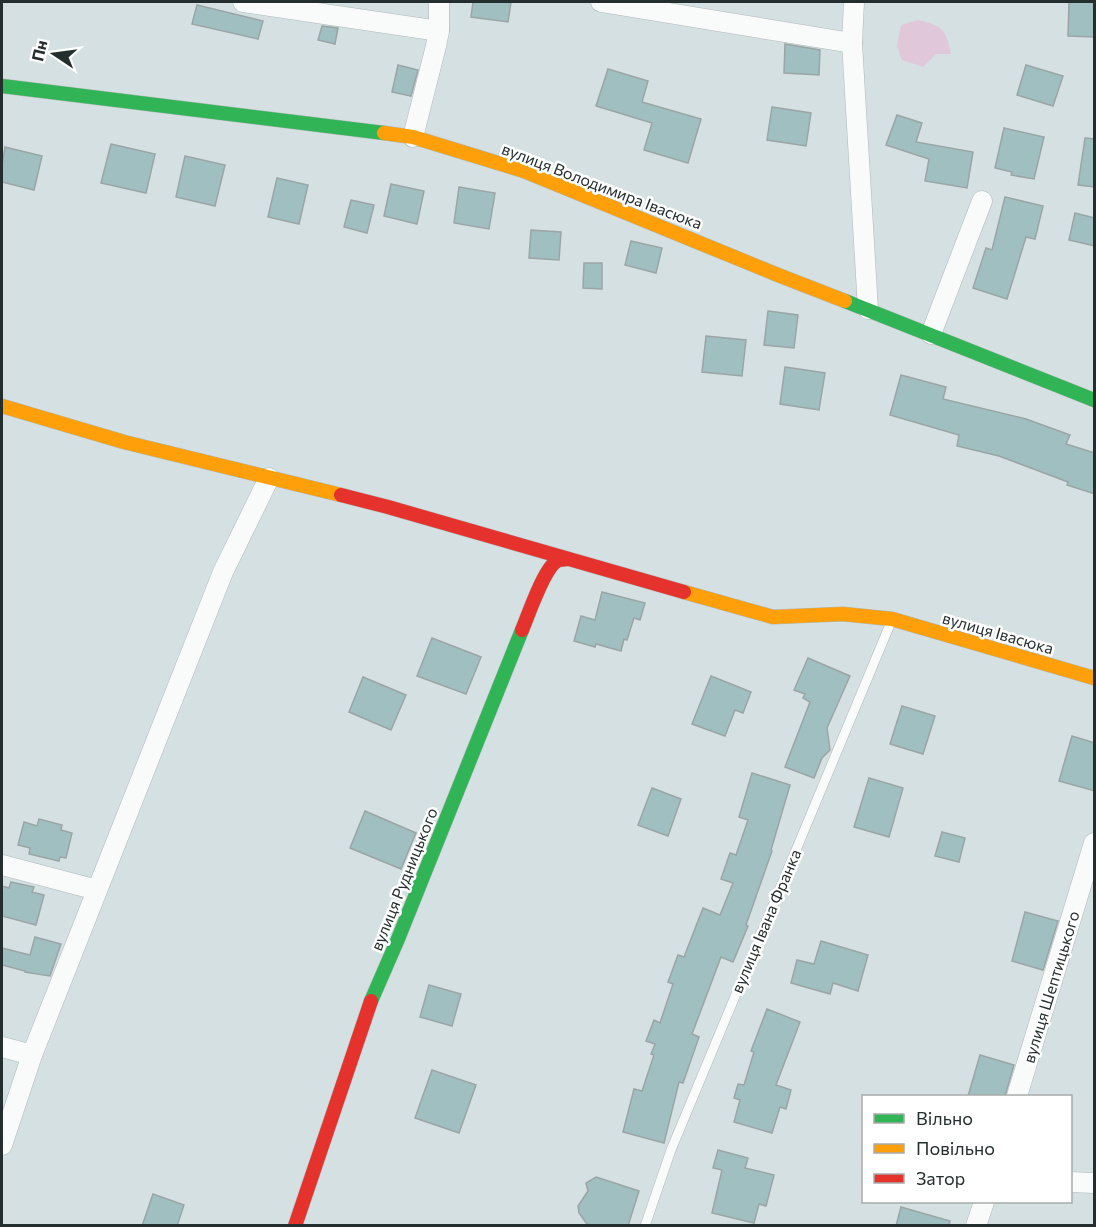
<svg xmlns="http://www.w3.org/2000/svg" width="1096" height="1227" viewBox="0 0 1096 1227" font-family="Commissioner,sans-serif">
	<rect width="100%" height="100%" fill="#d4e0e1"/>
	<path fill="#e0c7da" d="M918,20C943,26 946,29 951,54H936L923,67L902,60L897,46L901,25Z"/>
	<g fill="#a0bfc0" stroke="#9ba5a5" stroke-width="1.5">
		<path d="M473,2H511L508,22L471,17Z"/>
		<path d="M1069,2H1095V37L1068,36Z"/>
		<path d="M197,5L263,21L258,39L192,24Z"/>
		<path d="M322,26L338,28L335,44L318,40Z"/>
		<path d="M785,44L820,50L819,75L784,73Z"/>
		<path d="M398,65L418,70L411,96L392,92Z"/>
		<path d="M1026,65L1063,76L1053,106L1017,95Z"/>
		<path d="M608,69L648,81L642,102L701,119L688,163L644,150L652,123L596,106Z"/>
		<path d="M772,107L811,113L806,146L767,140Z"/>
		<path d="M897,115L922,123L916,142L973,152L967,188L925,181L929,159L886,145Z"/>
		<path d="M1004,128L1044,137L1034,179L1011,175L1012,172L995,168Z"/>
		<path d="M1085,138L1095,139V187L1078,185Z"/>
		<path d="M111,144L155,154L146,193L101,183Z"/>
		<path d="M5,147L42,156L34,190L2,182V165Z"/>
		<path d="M185,156L225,165L215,206L176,197Z"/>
		<path d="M277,178L308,185L299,224L268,217Z"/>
		<path d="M391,184L424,191L417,224L384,216Z"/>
		<path d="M459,187L495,193L489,229L454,223Z"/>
		<path d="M1005,197L1043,206L1035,239L1026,237L1007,299L973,288L986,248L992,250Z"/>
		<path d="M351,200L374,205L367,233L344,227Z"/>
		<path d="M1075,213L1095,218V246L1069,240Z"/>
		<path d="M531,230L561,232L559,260L529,258Z"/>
		<path d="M631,241L662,248L656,273L625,265Z"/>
		<path d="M584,263H602V289L583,288Z"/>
		<path d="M768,311L798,315L794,348L764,345Z"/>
		<path d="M706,336L746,340L742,376L702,372Z"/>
		<path d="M785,367L825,373L819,410L780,404Z"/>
		<path d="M901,375L946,387L943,399L1026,419L1070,435L1066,444L1095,453V494L1067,485L1068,482L999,456L957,446L959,435L890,415Z"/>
		<path d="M602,592L645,603L640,620L634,618L627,640L624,639L621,651L596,644L595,647L574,641L581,616L595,620Z"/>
		<path d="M432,638L481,657L466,694L417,676Z"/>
		<path d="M808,658L850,676L827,728L830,750L822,758L814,778L785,767L810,702L803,698L805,694L794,690Z"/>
		<path d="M711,676L751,692L743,713L735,710L725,736L692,724Z"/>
		<path d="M363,677L406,695L391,730L349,712Z"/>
		<path d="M902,706L935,716L923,754L890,744Z"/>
		<path d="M1072,736L1095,743V791L1059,781Z"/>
		<path d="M752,773L790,785L771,850L772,851L746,925L748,926L733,962L721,957L692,1034L699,1037L683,1083L679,1082L664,1143L623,1132L634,1089L642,1091L654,1055L651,1054L655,1044L646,1041L654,1020L660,1023L673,984L668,982L678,955L684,957L703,908L720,915L733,883L721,879L730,853L736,855L748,820L739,817Z"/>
		<path d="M869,778L903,788L889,837L854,827Z"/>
		<path d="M652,788L681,799L668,836L638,825Z"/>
		<path d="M365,811L416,833L401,869L350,848Z"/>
		<path d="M39,819L62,825L61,830L72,833L66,858L60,857L59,861L29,854L30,848L18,845L24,822L37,826Z"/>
		<path d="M942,832L965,838L959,862L935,856Z"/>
		<path d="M11,882L34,887L32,892L44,895L36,925L2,916V886L9,888Z"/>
		<path d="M1025,912L1058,921L1043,970L1012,961Z"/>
		<path d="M35,937L61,944L50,976L25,972V971L2,965V948L30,955Z"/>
		<path d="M821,941L868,955L858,991L833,983L830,994L791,983L797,960L814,964Z"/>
		<path d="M429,985L461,994L452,1026L420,1017Z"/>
		<path d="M767,1009L800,1022L776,1085L791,1090L786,1109L780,1107L772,1133L734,1122L740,1100L734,1098L738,1084L744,1085L754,1052L751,1051Z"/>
		<path d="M980,1055L1014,1065L1005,1096H968Z"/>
		<path d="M432,1070L476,1085L459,1133L415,1118Z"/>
		<path d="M718,1150L748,1158L745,1168L774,1175L766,1206L759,1204L754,1223L712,1213L722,1170L713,1168Z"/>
		<path d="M596,1177L639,1191L628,1226H593L587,1224L579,1213L578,1206L588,1191L586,1183Z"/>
		<path d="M153,1194L184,1205L177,1226H142Z"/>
		<path d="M901,1207L950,1221L949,1226H896Z"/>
	</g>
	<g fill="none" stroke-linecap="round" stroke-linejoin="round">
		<defs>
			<path id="lane" d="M645,1226L671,1150L891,622"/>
			<g id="street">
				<path d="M243,2L439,31"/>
				<path d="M601,2L852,43"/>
				<path d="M854,2L852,43L868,309"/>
				<path d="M413,137L436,46L439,31V2"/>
				<path d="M931,334L982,201"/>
				<path d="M2,865L97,890"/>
				<path d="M2,1047L32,1055"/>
				<path d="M1017,1096L1094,843"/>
				<path d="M2,1145L32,1055L223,572L269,478"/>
				<path d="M1070,1182L1094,1183"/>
				<path d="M976,1226L984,1202"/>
			</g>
			<g id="fast">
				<path d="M2,86L384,133"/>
				<path d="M845,301L1094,400"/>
				<path d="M371,1001L398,939L522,630"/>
			</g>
			<g id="slow">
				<path d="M384,133L413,137L524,171L778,275L845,301"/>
				<path d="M2,406L124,442L341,495"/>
				<path d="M684,592L773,617L843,614L892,619L1094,678"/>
			</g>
			<g id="jam">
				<path d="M341,495L388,507L684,592"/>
				<path d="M522,630C528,616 544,568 557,561C560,559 564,560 567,559"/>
				<path d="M295,1226L371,1001"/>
			</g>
		</defs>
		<use href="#lane" stroke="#afb8b8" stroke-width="10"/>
		<use href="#street" stroke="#afb8b8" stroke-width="21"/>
		<use href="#fast" stroke="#afb8b8" stroke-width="15"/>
		<use href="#slow" stroke="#afb8b8" stroke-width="15"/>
		<use href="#jam" stroke="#afb8b8" stroke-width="15"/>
		<use href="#lane" stroke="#f9fafa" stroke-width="9"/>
		<use href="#street" stroke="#f9fafa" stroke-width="20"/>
		<use href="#fast" stroke="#30b455" stroke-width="14"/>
		<use href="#slow" stroke="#ff9f0a" stroke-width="14"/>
		<use href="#jam" stroke="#e5322d" stroke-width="14"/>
	</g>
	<g text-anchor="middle" stroke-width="5" stroke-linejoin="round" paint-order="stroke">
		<g font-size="16" fill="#252e2e" stroke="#fff">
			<text transform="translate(602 186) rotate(21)" y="6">вулиця Володимира Івасюка</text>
			<text transform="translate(998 633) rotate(16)" y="6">вулиця Івасюка</text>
			<text transform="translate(404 879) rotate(-68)" y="6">вулиця Рудницького</text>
			<text transform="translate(766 921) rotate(-67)" y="6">вулиця Івана Франка</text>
			<text transform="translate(1051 987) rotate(-73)" y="6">вулиця Шептицького</text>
		</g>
	</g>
	<rect width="1096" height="1227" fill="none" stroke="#252e2e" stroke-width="6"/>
	<rect x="862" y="1095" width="210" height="108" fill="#ffffff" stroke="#a8abab" stroke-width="1.5"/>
	<rect x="874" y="1114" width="30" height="9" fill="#30b455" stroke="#a8abab" stroke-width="1.5"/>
	<text x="916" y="1125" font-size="18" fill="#252e2e">Вільно</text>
	<rect x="874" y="1144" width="30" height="9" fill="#ff9f0a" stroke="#a8abab" stroke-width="1.5"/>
	<text x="916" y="1155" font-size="18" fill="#252e2e">Повільно</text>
	<rect x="874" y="1174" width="30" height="9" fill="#e5322d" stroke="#a8abab" stroke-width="1.5"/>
	<text x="916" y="1185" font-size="18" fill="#252e2e">Затор</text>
	<g transform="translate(54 54) rotate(283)" stroke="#ffffff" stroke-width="4.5" paint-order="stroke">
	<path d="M0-4.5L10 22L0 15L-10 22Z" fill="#252e2e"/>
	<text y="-9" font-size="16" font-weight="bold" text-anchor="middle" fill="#252e2e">Пн</text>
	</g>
</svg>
